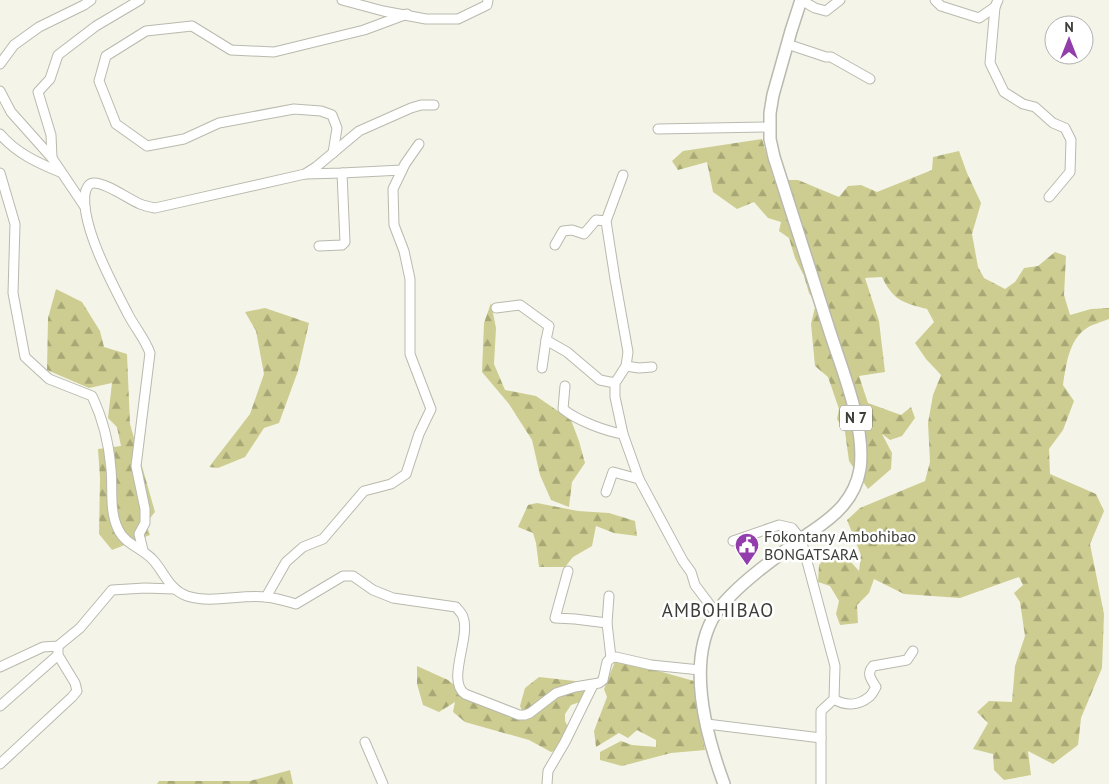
<svg xmlns="http://www.w3.org/2000/svg" width="1109" height="784" viewBox="0 0 1109 784" font-family="'PT Sans',sans-serif">
	<defs>
		<pattern id="forest-firs" width="22" height="20" patternUnits="userSpaceOnUse" patternTransform="scale(1.25)"><rect width="22" height="20" fill="#cdcd91"/><path d="M5 1l3.5 6h-7zM16 11l3.5 6h-7z" fill="#a8a877"/></pattern>
	</defs>
	<rect width="100%" height="100%" fill="#f4f5e8"/>
	<g fill="url(#forest-firs)">
		<path d="M762,139L774,180H798L839,197L848,186L861,185L877,192L932,170L933,157L959,151L967,173L981,203L972,234L978,267L984,278L1005,289L1015,282L1024,268L1038,266L1055,252L1066,256L1064,295L1070,315L1091,309L1109,308V319C1102,322 1093,324 1087,328C1069,339 1066,365 1063,385L1074,401L1063,430L1049,449L1050,474L1096,494L1104,511L1090,544L1104,614L1102,668L1081,718L1078,745L1053,764L1028,751L1031,775L1004,780L994,770L993,754L973,749L988,723L977,712L989,701L1012,702L1015,666L1025,636L1020,602L1014,593L1023,585L1019,577L960,598L904,594L874,579L869,593L857,605L858,623L840,625L836,614L839,601L830,586L818,582L819,565L828,555L850,561L859,571L861,555L847,520L860,508L925,481L930,462L928,423L933,395L941,375L926,359L915,343L934,322L927,309C903,303 893,300 882,277L865,278L879,321L885,372L859,376L868,403L901,415L911,407L915,418L902,436L890,440L882,434L892,453L891,469L868,489L849,461L845,432L837,419L839,409L828,377L815,366L811,324L816,303L809,293L804,276L795,258L789,238L779,231L781,222L768,218L754,202L737,209L713,192L707,162L678,170L672,161L683,151Z"/>
		<path d="M56,289L82,302L100,331L104,347L127,354L130,424L155,512L146,523L150,535L112,550L99,534L100,478L98,449L121,446L117,427L108,418L112,383L89,388L47,370L48,318Z"/>
		<path d="M491,303L496,328L494,364L505,390L536,396L571,420L579,441L585,463L572,482L569,507L551,500L540,475L532,440L509,404L482,372L484,323Z"/>
		<path d="M265,308L309,323L298,371L279,423L264,428L245,457L218,468L209,467L250,414L264,374L256,331L245,312Z"/>
		<path d="M537,503L578,511L609,513L635,521L637,536L614,533L596,526L592,546L573,557L565,567H539L536,543L533,533L518,527L528,505Z"/>
		<path d="M616,659L694,681L698,695L697,708L705,750L671,753L622,766L600,760V752L621,741L632,745L656,747V740L637,730L628,738L619,733L596,747L594,731L607,697L604,689Z"/>
		<path d="M417,666L448,680L461,691L525,717L520,706L525,688L539,677L575,681L592,693L583,701L571,705L565,714V721L568,727L564,748L551,752L529,740L465,722L453,712L455,702L439,712L423,705L417,684Z"/>
		<path d="M290,770L293,784H157L159,781H250Z"/>
	</g>
	<g fill="none" stroke-linecap="round" stroke-linejoin="round">
		<defs>
			<g id="minor">
				<path d="M342,0L383,11L426,19H458L487,5L488,0"/>
				<path d="M801,0L815,8L826,11L840,0"/>
				<path d="M935,0L941,6L979,18L995,7L998,0"/>
				<path d="M995,7L990,63L1004,92L1023,104L1035,107L1053,123L1065,128L1071,140L1070,172L1049,197"/>
				<path d="M787,44L826,57H831L870,79"/>
				<path d="M0,64L14,45L39,27L84,5L91,0"/>
				<path d="M0,91L11,112L52,158L85,207"/>
				<path d="M658,129L769,127"/>
				<path d="M0,134C16,153 38,163 60,172"/>
				<path d="M333,153L337,128L332,115L321,111L294,109L219,123L184,139L147,146L116,124L99,81L106,56L146,31L192,26L231,50L274,52L364,30L407,14"/>
				<path d="M52,158L51,135L38,92L50,79L58,55L96,26L140,0"/>
				<path d="M0,173L15,224L13,293L25,357L49,379L92,396C103,419 109,444 111,469C113,489 109,510 118,529C125,545 143,548 154,561C165,574 170,590 187,596C213,604 240,594 266,597C276,598 286,601 296,604L343,576H353L373,590L393,598L456,607C458,610 462,613 463,617C471,637 446,681 465,694L519,715H525L530,713L556,693L575,687L599,683L603,680L607,662L611,658L616,657L651,665L700,670"/>
				<path d="M305,174L342,173L402,170"/>
				<path d="M623,175L606,221L615,279L628,352L626,366L615,383V397L623,434L639,479L683,561L691,572L695,585L716,613"/>
				<path d="M555,245L563,231L572,230L584,234L596,220L606,221"/>
				<path d="M319,246L342,245L345,242L342,173"/>
				<path d="M496,308L520,305L549,326L546,340L567,352L600,380L615,383"/>
				<path d="M626,366L639,368L652,367"/>
				<path d="M542,368L546,340"/>
				<path d="M565,386L563,409C578,421 605,431 623,434"/>
				<path d="M606,492L613,472L639,479"/>
				<path d="M733,541L779,525L792,528L801,539L835,666L834,699L821,711V784"/>
				<path d="M143,550L139,534L145,523V509L136,466L150,353C145,339 136,329 129,316C114,287 81,227 85,194C86,188 89,183 94,183C107,183 128,199 140,204C145,206 150,207 155,208L305,174L316,167L359,131L411,108L421,105H434"/>
				<path d="M568,571L555,618L575,619L607,623"/>
				<path d="M609,596L607,623L611,658"/>
				<path d="M266,597L286,562L303,547L323,539L364,491L391,484L406,474L419,434L431,409L410,354V279L404,251L394,225L393,189L405,164L419,144"/>
				<path d="M0,667L43,647L58,646L80,628L112,590L145,588L174,589"/>
				<path d="M834,699C845,706 858,706 869,697C872,695 874,690 876,687C871,679 866,674 873,666L907,660L913,651"/>
				<path d="M0,706L58,655"/>
				<path d="M707,724L821,738"/>
				<path d="M365,742L383,784"/>
				<path d="M0,764L72,697L77,691L75,683L58,655V646"/>
				<path d="M547,784L548,771L565,742L593,685"/>
			</g>
			<path id="major" d="M724,784C706,735 685,661 716,613C735,585 783,552 811,532C835,516 855,499 860,469C866,425 841,368 828,326C810,270 792,214 774,157L770,139V113L773,95L791,31L801,0"/>
		</defs>
		<use href="#minor" stroke="#b9b9ae" stroke-width="11"/>
		<use href="#major" stroke="#b9b9ae" stroke-width="14"/>
		<use href="#minor" stroke="#fff" stroke-width="9"/>
		<use href="#major" stroke="#fff" stroke-width="11"/>
	</g>
	<defs>
		<symbol id="civic-pin" viewBox="-11 -11 22 30"><path d="M0 17L-7.5 6A9.5 9.5 0 1 1 7.5 6Z" fill="#923dab" stroke="#fff"/><path d="M-.6-6.5H3V-4.5H.6V-3L4-1V1h2V6H-6V1h2V-1L-.6-3ZM-1.2 2.5V6h2.4V2.5Z" fill="#fff"/></symbol>
	</defs>
	<g fill-rule="evenodd">
		<use href="#civic-pin" x="733" y="531" width="28" height="38"/>
	</g>
	<g text-anchor="middle" stroke-width="5" stroke-linejoin="round" paint-order="stroke">
		<rect fill="#fff" stroke="#777774" stroke-width="1" x="840" y="405.5" width="32" height="25" rx="4"/>
		<g font-size="15" font-weight="bold" fill="#3d3d38">
			<text x="856" y="423">N 7</text>
		</g>
		<g font-size="16" fill="#3d3d38" stroke="#fff" text-anchor="start">
			<text x="764" y="542">Fokontany Ambohibao<tspan x="764" dy="18">BONGATSARA</tspan></text>
		</g>
		<g font-size="19" letter-spacing="1" fill="#3d3d38" stroke="#fff">
			<text x="718" y="617">AMBOHIBAO</text>
		</g>
	</g>
	<g transform="translate(1069 40)"><circle r="24" fill="#ffffff" stroke="#b1b1af"/>
	<path d="M0-4L9 19L0 12L-9 19Z" fill="#923dab"/>
	<text y="-8" font-size="14" font-weight="bold" text-anchor="middle" fill="#3d3d38">N</text>
	</g>
</svg>
